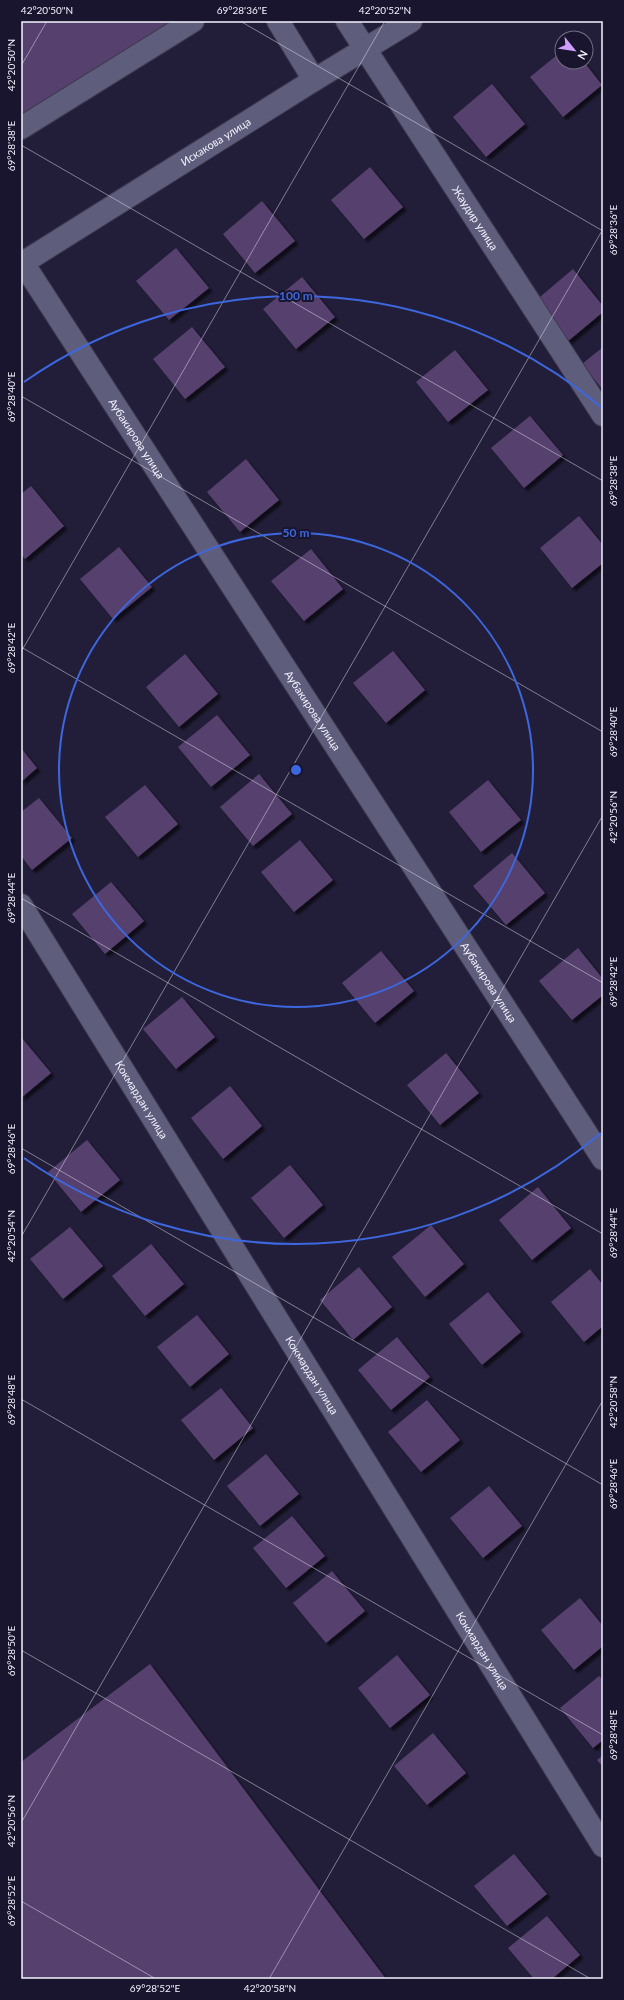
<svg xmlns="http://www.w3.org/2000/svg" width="624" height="2000" viewBox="0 0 624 2000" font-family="Lato,sans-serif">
	<defs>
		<filter id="shadow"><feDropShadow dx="3.5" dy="3.5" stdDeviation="1" flood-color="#0009"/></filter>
	</defs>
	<rect width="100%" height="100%" fill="#221e39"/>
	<g fill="#56406d" filter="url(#shadow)">
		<path d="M21,21H176L21,115Z"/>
		<path d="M562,51V62H584L602,85L563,117L530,77Z"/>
		<path d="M492,84L525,124L486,157L453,117Z"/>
		<path d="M370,167L403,207L364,239L331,200Z"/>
		<path d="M262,201L295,241L255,273L223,234Z"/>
		<path d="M176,248L209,288L169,320L136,281Z"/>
		<path d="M573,269L603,306V312L567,342L534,302Z"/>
		<path d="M302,277L335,317L296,349L263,309Z"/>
		<path d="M192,327L225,367L185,399L153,359Z"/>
		<path d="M603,347V390L582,364Z"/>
		<path d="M455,350L488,390L448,422L416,382Z"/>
		<path d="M530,416L563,455L524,488L491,448Z"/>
		<path d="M246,459L279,500L240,532L207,492Z"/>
		<path d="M31,486L64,526L25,559L21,554V494Z"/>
		<path d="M579,516L603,545V563L572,588L540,548Z"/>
		<path d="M119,547L152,587L113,619L80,579Z"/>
		<path d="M311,549L343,589L304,621L271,581Z"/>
		<path d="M393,651L425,690L386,723L353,683Z"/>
		<path d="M185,654L218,694L179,727L146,687Z"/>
		<path d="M217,715L250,755L211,787L178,747Z"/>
		<path d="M21,748L37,768L21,782Z"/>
		<path d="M259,774L292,814L253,846L220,807Z"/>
		<path d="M488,780L521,820L481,852L449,812Z"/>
		<path d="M145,785L178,824L138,857L105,817Z"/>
		<path d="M39,798L72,838L32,870L21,856V812Z"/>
		<path d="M300,840L333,880L294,912L261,872Z"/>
		<path d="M512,853L545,893L506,925L473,886Z"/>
		<path d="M111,882L144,921L105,954L72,914Z"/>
		<path d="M578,948L603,979V995L572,1020L539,981Z"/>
		<path d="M381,951L414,991L375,1023L342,983Z"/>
		<path d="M182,997L215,1037L176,1069L143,1029Z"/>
		<path d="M21,1037L51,1073L21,1098Z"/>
		<path d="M446,1053L479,1093L440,1125L407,1085Z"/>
		<path d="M230,1086L262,1126L223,1159L191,1118Z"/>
		<path d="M87,1140L120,1180L81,1212L48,1172Z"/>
		<path d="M290,1165L323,1205L284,1238L251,1198Z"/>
		<path d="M538,1187L571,1228L532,1260L499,1220Z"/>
		<path d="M431,1225L464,1264L425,1297L392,1257Z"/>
		<path d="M70,1227L103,1266L63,1299L30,1259Z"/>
		<path d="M151,1244L184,1284L145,1316L112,1276Z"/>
		<path d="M359,1267L392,1307L353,1340L320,1300Z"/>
		<path d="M590,1269L603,1285V1326L584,1342L551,1302Z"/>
		<path d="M488,1292L521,1332L482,1365L449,1324Z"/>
		<path d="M197,1315L229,1354L190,1387L157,1347Z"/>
		<path d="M397,1337L430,1377L391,1410L358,1370Z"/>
		<path d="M221,1388L253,1428L214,1460L181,1420Z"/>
		<path d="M427,1400L460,1440L421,1472L388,1432Z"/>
		<path d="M266,1454L299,1494L260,1526L227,1486Z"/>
		<path d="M489,1486L522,1526L483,1558L450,1518Z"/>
		<path d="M292,1516L325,1556L286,1588L253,1548Z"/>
		<path d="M332,1571L365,1611L326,1643L293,1603Z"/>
		<path d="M580,1598L603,1626V1646L574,1670L541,1630Z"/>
		<path d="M397,1655L430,1695L390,1728L358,1688Z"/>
		<path d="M150,1664L386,1979H21V1762Z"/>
		<path d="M599,1676L603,1680V1740L593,1748L560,1708Z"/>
		<path d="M433,1733L466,1773L427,1805L394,1766Z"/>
		<path d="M603,1755V1767L597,1760Z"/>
		<path d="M514,1854L547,1894L507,1926L474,1886Z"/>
		<path d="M547,1916L580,1955L552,1979H534L508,1948Z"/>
	</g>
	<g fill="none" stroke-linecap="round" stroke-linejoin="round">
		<defs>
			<g id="minor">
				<path d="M278,21L314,80"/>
				<path id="s1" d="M347,21L603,415"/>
				<path d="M21,128L193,21"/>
				<path id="s2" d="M23,263L603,1159"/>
				<path id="s3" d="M21,264L314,80L411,21"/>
				<path id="s4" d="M21,905L603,1846"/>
			</g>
		</defs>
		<use href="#minor" stroke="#3f3b50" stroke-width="24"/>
		<use href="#minor" stroke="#5f5d7c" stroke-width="22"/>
	</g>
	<path fill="none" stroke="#f4f3fe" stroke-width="1" stroke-opacity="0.45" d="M240,21L603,231M21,66L47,21M21,145L603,481M21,396L603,732M21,647L603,983M21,652L385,21M21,898L603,1234M21,1148L603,1485M21,1237L603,229M21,1399L603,1735M21,1650L591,1979M21,1823L603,815M21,1901L156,1979M269,1979L603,1400"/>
	<g fill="none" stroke="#3d67de" stroke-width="2">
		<circle cx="296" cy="770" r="237"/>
		<path d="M601 1133A474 474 0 0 1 24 1158M24 382A474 474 0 0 1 601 407"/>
	</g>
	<g text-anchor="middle" stroke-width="4" stroke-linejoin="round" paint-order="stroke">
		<g font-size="11" fill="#f4f3fe" stroke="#19152e">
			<text dy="4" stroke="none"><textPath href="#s3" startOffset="230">Искакова улица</textPath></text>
			<text dy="4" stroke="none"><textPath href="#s1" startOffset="235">Жаудир улица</textPath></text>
			<text dy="4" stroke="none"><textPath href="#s2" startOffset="209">Аубакирова улица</textPath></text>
			<text dy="4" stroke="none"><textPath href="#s2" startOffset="533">Аубакирова улица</textPath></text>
			<text dy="4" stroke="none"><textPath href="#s2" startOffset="857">Аубакирова улица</textPath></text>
			<text dy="4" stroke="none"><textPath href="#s4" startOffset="229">Кокмардан улица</textPath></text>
			<text dy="4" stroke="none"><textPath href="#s4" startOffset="553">Кокмардан улица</textPath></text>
			<text dy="4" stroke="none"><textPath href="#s4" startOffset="877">Кокмардан улица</textPath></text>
		</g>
	</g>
	<circle cx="296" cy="770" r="6" fill="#3d67de" stroke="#19152e" stroke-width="2"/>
	<g font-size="12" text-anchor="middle" font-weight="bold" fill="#3d67de" stroke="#19152e" stroke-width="4" stroke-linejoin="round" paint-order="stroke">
		<text x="296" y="300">100 m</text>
		<text x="296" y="537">50 m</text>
	</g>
	<rect width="624" height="2000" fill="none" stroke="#19152e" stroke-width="44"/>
	<g transform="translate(574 50) rotate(120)"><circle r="19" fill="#19152e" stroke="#716e81"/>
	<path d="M0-3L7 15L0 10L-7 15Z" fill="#d19dfe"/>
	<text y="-6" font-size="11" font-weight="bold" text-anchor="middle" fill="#f4f3fe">N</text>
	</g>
	<rect x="22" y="22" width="580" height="1956" fill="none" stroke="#f4f3fe" stroke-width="1.5"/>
	<g font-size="10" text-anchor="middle" fill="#f4f3fe">
		<text x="47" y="14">42°20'50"N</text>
		<text x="242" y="14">69°28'36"E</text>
		<text x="385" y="14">42°20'52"N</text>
		<text transform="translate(11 65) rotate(-90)" y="4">42°20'50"N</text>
		<text transform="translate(11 146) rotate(-90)" y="4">69°28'38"E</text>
		<text transform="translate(613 230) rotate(-90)" y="4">69°28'36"E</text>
		<text transform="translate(11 397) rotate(-90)" y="4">69°28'40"E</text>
		<text transform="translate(613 481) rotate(-90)" y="4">69°28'38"E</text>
		<text transform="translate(11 648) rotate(-90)" y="4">69°28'42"E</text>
		<text transform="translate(613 732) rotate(-90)" y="4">69°28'40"E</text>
		<text transform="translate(613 817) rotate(-90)" y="4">42°20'56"N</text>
		<text transform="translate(11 898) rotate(-90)" y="4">69°28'44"E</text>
		<text transform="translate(613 982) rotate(-90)" y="4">69°28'42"E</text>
		<text transform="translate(11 1149) rotate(-90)" y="4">69°28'46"E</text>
		<text transform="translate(613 1233) rotate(-90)" y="4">69°28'44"E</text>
		<text transform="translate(11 1236) rotate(-90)" y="4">42°20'54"N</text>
		<text transform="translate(11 1400) rotate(-90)" y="4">69°28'48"E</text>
		<text transform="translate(613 1402) rotate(-90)" y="4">42°20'58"N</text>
		<text transform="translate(613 1484) rotate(-90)" y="4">69°28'46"E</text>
		<text transform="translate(11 1651) rotate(-90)" y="4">69°28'50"E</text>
		<text transform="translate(613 1735) rotate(-90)" y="4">69°28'48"E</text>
		<text transform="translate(11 1821) rotate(-90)" y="4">42°20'56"N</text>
		<text transform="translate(11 1901) rotate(-90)" y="4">69°28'52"E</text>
		<text x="155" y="1992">69°28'52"E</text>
		<text x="270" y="1992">42°20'58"N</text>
	</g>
</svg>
